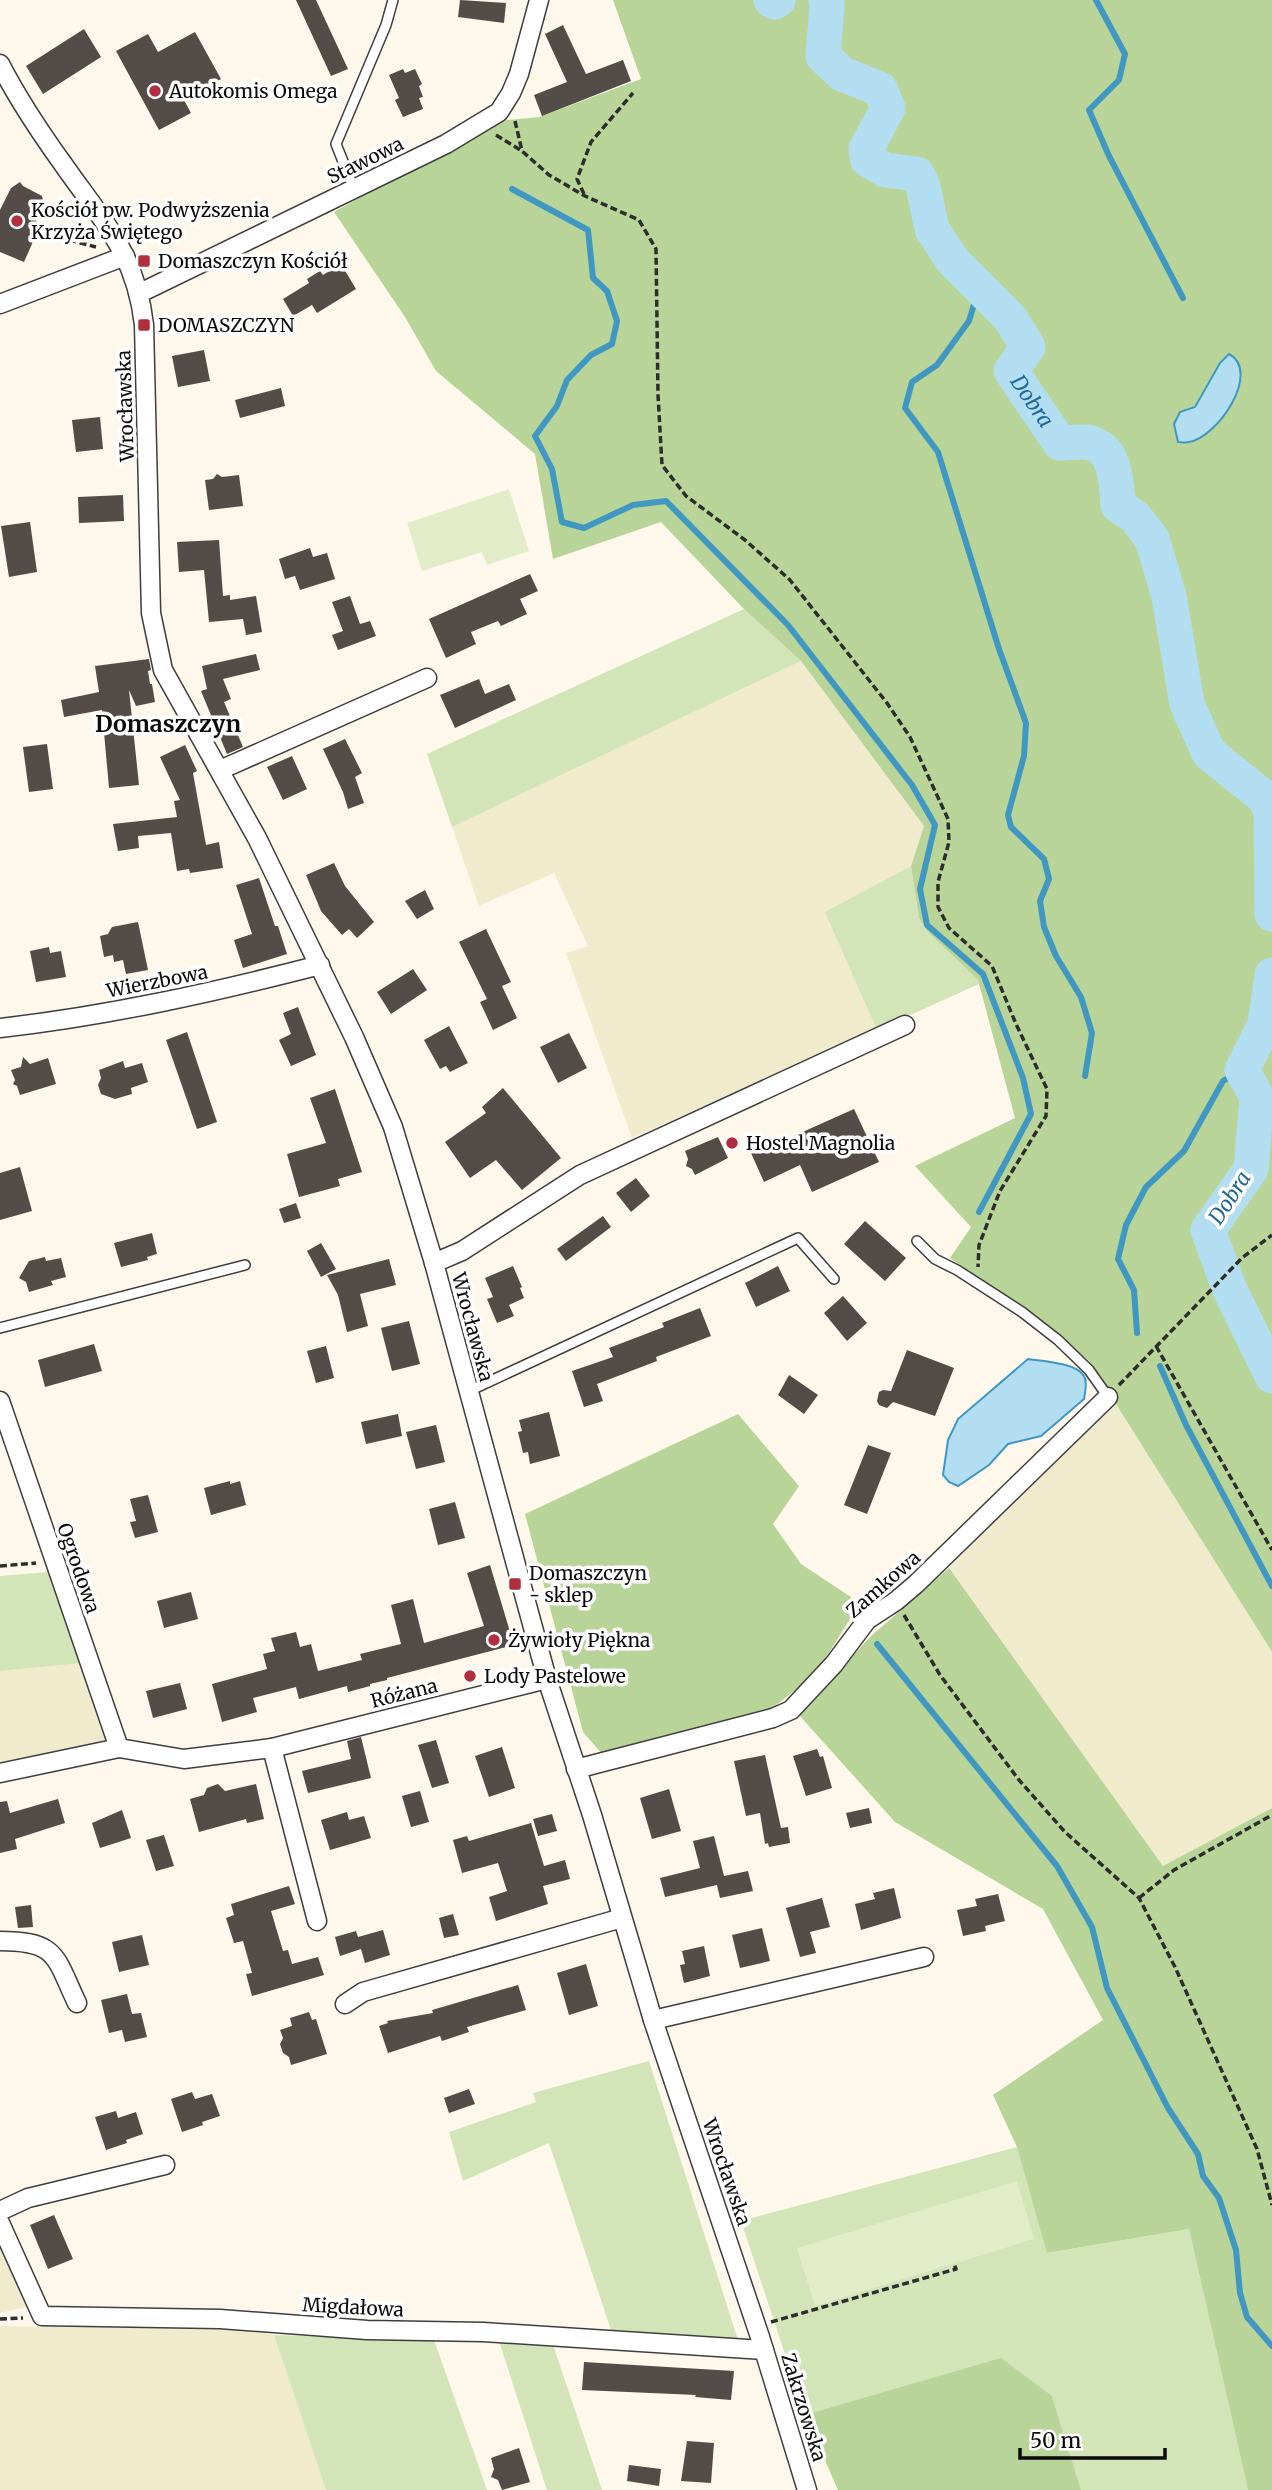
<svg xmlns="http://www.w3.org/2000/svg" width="1272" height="2490" viewBox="0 0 1272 2490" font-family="Merriweather,serif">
	<rect width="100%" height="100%" fill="#fdf8eb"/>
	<g fill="#f1ebcd">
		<path d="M801,661L924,826L911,866L826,912L877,1030L632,1138L566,953L588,946L554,873L479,906L452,827Z"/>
		<path d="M1114,1398L1272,1652V1808L1163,1867L949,1568Z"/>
		<path d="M82,1663L106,1740L0,1764V1671Z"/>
		<path d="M0,2242L27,2307L0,2313Z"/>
		<path d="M0,2326L243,2329L274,2335L326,2490H0Z"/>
	</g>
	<g fill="#d2e4b8">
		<path d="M744,609L801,661L452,827L427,754Z"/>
		<path d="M911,866L919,918L927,931L978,980L979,984L877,1030L825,912Z"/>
		<path d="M48,1572L82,1663L0,1671V1576Z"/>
		<path d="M649,2061L738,2340L612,2333L549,2143L463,2181L449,2132L536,2102L533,2093Z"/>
		<path d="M1017,2147L1048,2253L1189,2229L1248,2490H1081L1052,2396L827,2409L805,2415L741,2221Z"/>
		<path d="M274,2335L434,2340L487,2490H326Z"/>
		<path d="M499,2341L553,2345L602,2490H547Z"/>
	</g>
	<g fill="#b8d498" fill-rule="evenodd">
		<path d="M613,0H1272V1652L1089,1361L1038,1319L950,1258L971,1227L915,1166L1015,1118L978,980L927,931L919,918L911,866L924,826L801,661L744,609L661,522L553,559L535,454L436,371L405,317L334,212L497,121L539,117L641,79ZM1220,363L1178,441L1174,424L1180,412L1194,407Z"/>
		<path d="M738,1414L799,1486L773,1524L801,1564L860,1603L815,1675L767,1712L603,1755L583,1732L525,1514Z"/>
		<path d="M949,1568L1163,1866L1272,1808V2490H1248L1189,2229L1047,2253L1017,2147L993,2095L1103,2020L1043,1909L895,1822L799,1715L871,1636Z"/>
		<path d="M1001,2358L1052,2396L1081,2490H838L805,2415Z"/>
	</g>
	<g fill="#e3ecc9">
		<path d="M509,489L529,551L487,565L482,552L422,571L407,523Z"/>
		<path d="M1017,2181L1034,2239L815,2306L797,2248Z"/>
	</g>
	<g fill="#b3def1" stroke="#4098c2" stroke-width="2">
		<path d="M1229,354C1262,372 1217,438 1189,442C1185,443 1181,442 1178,442L1174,424L1180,412L1195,407L1220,363Z"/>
		<path d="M1028,1359C1042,1361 1077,1363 1084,1376C1088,1383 1085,1392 1084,1399L1041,1436L1008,1444L989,1465L958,1486L949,1482L943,1475L948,1440L958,1419Z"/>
	</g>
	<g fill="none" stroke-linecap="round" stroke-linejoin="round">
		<g stroke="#4098c2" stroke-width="6">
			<path d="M1096,0L1125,54L1119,80L1089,110L1109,156L1183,298"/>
			<path d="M512,189L588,230L593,278L607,291L617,321L612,344L591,355L567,380L557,406L535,436L552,469L562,522L584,528L633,505L666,501L788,625L912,785L935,825L920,889L927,925L983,974L1023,1078L1031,1114L979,1212"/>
			<path d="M979,288L969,321L937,365L912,382L905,408L938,452L999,649L1026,723L1024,756L1008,815L1011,827L1044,859L1049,879L1040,901L1044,927L1056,956L1081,997L1092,1033L1085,1076"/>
			<path d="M1137,1333L1134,1290L1118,1259L1126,1225L1146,1187L1184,1151L1223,1081L1242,1070"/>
			<path d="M1160,1366L1186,1425L1272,1586"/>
			<path d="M1269,1371L1272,1370"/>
			<path d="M877,1644L1057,1866L1092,1927L1107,1988L1168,2108L1198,2154L1203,2176L1219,2198L1236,2250L1240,2293L1247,2317L1272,2346"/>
		</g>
		<g stroke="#b3def1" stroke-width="35">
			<path d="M771,0L775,2L778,0"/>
			<path id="s1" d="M826,0L827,6L823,56L842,74L880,89L888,108L866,149L868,160L885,170L917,174L923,186L932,229L953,261L1010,318L1028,347L1011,371L1060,443C1070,443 1085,440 1094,444C1117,453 1116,485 1118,505L1135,517L1152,539L1169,596L1187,704L1209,753L1265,798L1271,812L1272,914"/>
			<path d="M1272,975L1265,1024L1242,1070L1257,1097L1251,1169L1208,1230L1230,1290L1272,1376"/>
		</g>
	</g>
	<g fill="#534c48">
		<path d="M296,0H316L348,69L331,76Z"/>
		<path d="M460,0L506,3L504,23L458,17Z"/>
		<path d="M563,25L586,74L623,60L631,81L542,116L534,95L567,82L545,34Z"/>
		<path d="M84,29L101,57L43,94L26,66Z"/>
		<path d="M195,32L221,79L184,100L191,113L159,130L116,51L148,34L158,52Z"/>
		<path d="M403,69L405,73L415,69L422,84L419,86L423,97L419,98L423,109L403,117L395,100L399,98L389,75Z"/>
		<path d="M20,182L23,186L42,196L44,205L34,226L39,228L24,262L0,252V210L11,188Z"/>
		<path d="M341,264L356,289L317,313L312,305L293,316L283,299L309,283L307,279L320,271L323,275Z"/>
		<path d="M204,350L210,381L178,387L172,356Z"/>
		<path d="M281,388L285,406L240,418L235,400Z"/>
		<path d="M100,417L103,449L76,452L72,420Z"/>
		<path d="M217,474L222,477L239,475L243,506L209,510L205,480L213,479Z"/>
		<path d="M123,495L124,521L79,523L78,497Z"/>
		<path d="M30,522L37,572L9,577L1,526Z"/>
		<path d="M219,540L223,596L230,595V600L256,596L262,632L246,635L243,619L209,622L204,570L179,572L177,542Z"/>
		<path d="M310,548L313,557L327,553L335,579L300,590L295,576L285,579L279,559Z"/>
		<path d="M530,574L538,591L520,599L527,614L501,626L498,621L471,632L476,644L446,658L429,619Z"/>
		<path d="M350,596L360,624L370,621L376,636L338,650L332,635L343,631L332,602Z"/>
		<path d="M256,654L260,670L223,679L231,699L224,702L243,747L227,754L201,691L207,689L202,666Z"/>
		<path d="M149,659L151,670L148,671L150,684H152L155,702L136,706L129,690L139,785L109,788L102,710L64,717L61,700L99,692L95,666Z"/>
		<path d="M479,679L485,694L509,684L516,700L455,728L440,695Z"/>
		<path d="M345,739L362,773L355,777L364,803L348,809L343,792L323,749Z"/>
		<path d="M47,744L53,789L29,792L23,747Z"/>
		<path d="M185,745L197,771L193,773L206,845L219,842L223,868L190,873L189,869L177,871L171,833L138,836L139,848L118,851L113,824L177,817L174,801L180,800L160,757Z"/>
		<path d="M292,756L307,789L283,800L267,767Z"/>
		<path d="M334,863L345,886L374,922L357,938L349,929L342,935L321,911L306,875Z"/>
		<path d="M259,878L275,926H278L287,954L243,968L234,940L252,934L236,885Z"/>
		<path d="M425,890L434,909L417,919L405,901Z"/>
		<path d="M138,922L148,970L126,974L123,960L114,962L113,955L104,957L100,936L108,934L112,927Z"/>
		<path d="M486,929L511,982L502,986L517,1018L493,1030L480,1002L487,999L459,942Z"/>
		<path d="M49,947L50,953L61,951L66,977L36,982L30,951Z"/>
		<path d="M413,969L427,990L391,1014L377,992Z"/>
		<path d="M298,1007L316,1055L291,1066L279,1040L291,1034L283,1013Z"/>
		<path d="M449,1026L468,1063L450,1072L446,1066L440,1069L424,1040Z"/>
		<path d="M187,1032L217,1122L197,1129L166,1040Z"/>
		<path d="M569,1033L587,1068L558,1083L540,1047Z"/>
		<path d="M23,1057L30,1064L48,1058L56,1084L20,1095L17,1086L13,1084L15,1080L11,1070L21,1067Z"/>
		<path d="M123,1061L125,1068L142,1063L148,1082L131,1088L132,1094L115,1099L101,1094L98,1085L101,1078L99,1070Z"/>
		<path d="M503,1088L561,1158L522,1190L496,1160L470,1178L445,1142L486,1113L482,1107Z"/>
		<path d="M335,1089L362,1172L338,1179L340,1186L299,1197L287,1154L326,1143L310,1098Z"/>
		<path d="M854,1109L879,1162L812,1192L800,1165L764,1182L751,1153L786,1136L787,1139Z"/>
		<path d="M718,1137L728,1158L695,1175L692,1169L686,1166L688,1159L685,1151Z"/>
		<path d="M20,1167L32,1211L0,1220V1173Z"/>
		<path d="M636,1178L650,1196L631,1212L616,1193Z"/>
		<path d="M296,1203L301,1218L284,1223L279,1209Z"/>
		<path d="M603,1216L611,1227L566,1261L557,1249Z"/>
		<path d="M865,1221L906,1258L885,1281L844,1244Z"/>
		<path d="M152,1233L157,1254L147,1257L148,1260L121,1267L114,1243Z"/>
		<path d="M321,1243L336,1269L321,1277L307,1251Z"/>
		<path d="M45,1257L46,1261L61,1258L66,1277L51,1281L53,1285L29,1292L26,1282L19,1278L29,1261Z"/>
		<path d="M389,1259L396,1285L360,1294L368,1326L347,1332L338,1295L327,1275Z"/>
		<path d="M513,1266L522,1287L520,1288L524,1298L509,1305L514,1316L497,1323L487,1299L493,1297L485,1278Z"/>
		<path d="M778,1266L790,1291L756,1307L745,1283Z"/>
		<path d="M843,1296L867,1323L847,1341L824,1313Z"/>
		<path d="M700,1308L711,1336L656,1357L657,1361L597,1384L603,1401L584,1407L572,1371L613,1357L609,1348L664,1327L662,1323Z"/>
		<path d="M409,1321L420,1364L392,1371L381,1328Z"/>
		<path d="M94,1344L102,1371L45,1387L38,1360Z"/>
		<path d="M326,1346L334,1378L316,1383L307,1351Z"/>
		<path d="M907,1350L954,1368L935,1416L893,1402L887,1408L879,1405L877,1401L879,1392L883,1390L891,1391Z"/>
		<path d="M789,1375L818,1395L804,1414L778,1395Z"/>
		<path d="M549,1412L560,1456L530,1464L528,1452L523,1453L518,1432L522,1431L519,1420Z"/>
		<path d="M398,1414L402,1436L366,1444L361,1422Z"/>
		<path d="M436,1425L445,1462L416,1469L406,1432Z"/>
		<path d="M868,1445L891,1453L867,1514L844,1505Z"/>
		<path d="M230,1481V1484L240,1481L246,1505L211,1515L204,1488Z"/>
		<path d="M148,1495L158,1532L135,1538L130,1522L136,1521L130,1499Z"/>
		<path d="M455,1502L465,1538L438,1545L429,1509Z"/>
		<path d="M490,1565L514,1645L387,1678V1680L370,1684V1686L348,1692L347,1686L299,1699L296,1687L253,1698L257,1712L222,1722L212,1684L267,1669L263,1654L275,1651L271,1638L296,1632L300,1647L311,1644L318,1671L362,1660L360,1654L401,1644L391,1605L413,1599L424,1643L484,1626L467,1573Z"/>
		<path d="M191,1592L198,1619L164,1628L157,1601Z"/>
		<path d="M180,1683L187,1709L153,1718L146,1691Z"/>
		<path d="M361,1737L371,1778L308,1793L302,1771L351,1759L347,1741Z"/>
		<path d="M436,1740L449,1783L432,1788L418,1745Z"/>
		<path d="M502,1747L515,1788L489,1797L475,1756Z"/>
		<path d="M817,1749L820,1757L823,1756L832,1788L806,1796L793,1756Z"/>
		<path d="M765,1755L781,1828L788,1827L790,1843L769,1847L768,1843L765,1844L760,1813L746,1816L734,1761Z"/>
		<path d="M218,1784L225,1791L256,1784L264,1819L247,1823L246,1819L199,1832L190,1799L204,1795L207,1788Z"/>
		<path d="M669,1789L681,1831L652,1839L640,1798Z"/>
		<path d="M420,1791L429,1822L411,1827L402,1796Z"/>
		<path d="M58,1799L65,1823L15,1839L17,1849L0,1853V1802L7,1801L10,1813Z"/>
		<path d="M869,1808L872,1823L850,1828L846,1813Z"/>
		<path d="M122,1810L131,1838L100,1848L92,1823Z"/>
		<path d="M347,1812L349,1820L364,1816L371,1838L330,1850L321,1820Z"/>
		<path d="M552,1814L557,1831L538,1836L533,1819Z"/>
		<path d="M531,1823L544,1866L565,1860L570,1879L543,1886L548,1904L496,1921L489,1897L507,1891L498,1863L462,1873L453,1840L467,1836L469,1841Z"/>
		<path d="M164,1835L174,1866L156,1871L146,1840Z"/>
		<path d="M714,1836L724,1876L748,1871L753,1891L720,1898L717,1885L665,1897L660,1878L700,1868L693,1841Z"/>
		<path d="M289,1886L295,1904L271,1911L283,1951L288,1950L292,1964L318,1957L324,1975L252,1996L246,1974L252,1973L243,1941L234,1943L226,1918L234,1915L231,1904Z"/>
		<path d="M894,1888L901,1918L861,1930L855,1904L875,1899L873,1893Z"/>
		<path d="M998,1894L1005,1921L985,1926L986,1931L963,1936L957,1910L977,1906L975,1899Z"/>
		<path d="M822,1898L830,1927L810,1932L816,1953L800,1957L786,1908Z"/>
		<path d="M31,1905L33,1927L18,1928L15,1907Z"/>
		<path d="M453,1914L459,1935L444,1938L439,1918Z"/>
		<path d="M762,1928L770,1961L740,1968L732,1935Z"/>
		<path d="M383,1930L390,1955L365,1963L361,1949L340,1956L335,1937L356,1931L358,1937Z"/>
		<path d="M142,1935L149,1965L119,1972L112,1942Z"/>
		<path d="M704,1946L710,1976L684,1983L680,1965L685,1964L682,1951Z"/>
		<path d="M586,1964L598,2006L569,2015L557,1973Z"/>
		<path d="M518,1985L526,2010L467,2027L469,2032L442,2041L440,2036L388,2053L379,2026L388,2023L387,2021L433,2013L432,2010Z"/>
		<path d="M127,1994L132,2014L141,2013L147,2037L125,2042L122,2030L109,2033L101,2000Z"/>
		<path d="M309,2012L312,2020L316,2019L327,2054L291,2065L289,2057L283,2053L280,2044L283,2038L280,2030L292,2026L290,2018Z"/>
		<path d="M469,2089L475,2104L449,2113L444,2098Z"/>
		<path d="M192,2092L195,2099L212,2094L220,2116L202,2122L203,2125L182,2132L171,2099Z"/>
		<path d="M116,2111L118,2118L136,2112L143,2134L126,2140L127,2143L106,2150L95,2117Z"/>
		<path d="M54,2215L73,2259L48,2269L30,2225Z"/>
		<path d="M584,2362L734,2371L731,2400L695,2397L696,2395L582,2390Z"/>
		<path d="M687,2441L714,2443L711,2483L681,2481Z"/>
		<path d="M519,2448L530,2482L502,2490L498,2480L491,2477L494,2469L491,2458Z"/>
		<path d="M629,2465L661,2469L659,2486L627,2481Z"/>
	</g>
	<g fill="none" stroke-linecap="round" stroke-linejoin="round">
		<defs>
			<g id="service">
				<path d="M354,189L336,144L386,25L393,0"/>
				<path d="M917,1241L935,1259L957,1270L1022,1312L1058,1340L1089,1370L1108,1397"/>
				<path d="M0,1328L245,1265"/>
				<path d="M469,1391L798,1238L834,1279"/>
			</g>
			<g id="minor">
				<path d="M0,64C18,99 40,132 63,164C102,220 136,253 144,325L151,613L163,670L257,838L354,1037L393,1127L434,1263L547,1679L592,1815L653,2020L760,2337L807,2490"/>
				<path d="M140,293L446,144L499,112L511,93L519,74L539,0"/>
				<path d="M0,304L125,256"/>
				<path d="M220,770L427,678"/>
				<path d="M0,1028C108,1016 215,992 320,965"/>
				<path d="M434,1263L462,1251L580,1175L905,1025"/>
				<path d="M0,1401L119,1748"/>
				<path d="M272,1748L317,1921"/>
				<path d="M576,1769L773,1718L791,1710L834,1664L867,1620L896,1601L916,1584L1108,1397"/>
				<path d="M0,1773L119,1748L184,1759L272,1748L547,1679"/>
				<path d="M0,1941C58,1941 55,1957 77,2003"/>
				<path d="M345,2004L363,1992L622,1918"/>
				<path d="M653,2020L924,1957"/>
				<path d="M0,2211L28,2198L165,2165"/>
				<path d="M0,2223L42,2316L220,2319L367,2330L483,2332L764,2350"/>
			</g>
		</defs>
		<use href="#service" stroke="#3e3e3e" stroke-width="12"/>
		<use href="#minor" stroke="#3e3e3e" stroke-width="21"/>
		<g stroke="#2d2d2d" stroke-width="3.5" stroke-dasharray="7 3.5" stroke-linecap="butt">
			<path d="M515,121L522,151L549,175L585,196L639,220L656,249L658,395L662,465L686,496L745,540L790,580L887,703L910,737L948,819L949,842L938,882V907L949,928L992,966L1016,1024L1047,1089L1046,1116L1000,1191L979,1245L978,1267"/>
			<path d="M496,135L522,151"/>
			<path d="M584,194L577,179L591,142L633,93"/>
			<path d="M39,232L96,247"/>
			<path d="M1156,1346L1272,1550"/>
			<path d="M1119,1385L1242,1258L1272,1235"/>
			<path d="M0,1566L36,1563"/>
			<path d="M904,1615L940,1675L1019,1780L1065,1832L1139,1898L1175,1967L1257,2149L1272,2205"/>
			<path d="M1139,1898L1174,1870L1272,1815"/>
			<path d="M0,2319L23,2318"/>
			<path d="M771,2322L956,2269L954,2264"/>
		</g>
		<use href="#service" stroke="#fff" stroke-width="9"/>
		<use href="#minor" stroke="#fff" stroke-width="18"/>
	</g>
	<g fill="#af2f3f" stroke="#fff" stroke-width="2.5">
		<circle cx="155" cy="91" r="7"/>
		<circle cx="17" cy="221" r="7"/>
		<rect x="137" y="254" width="14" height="14" rx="3.5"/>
		<rect x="137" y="318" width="14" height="14" rx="3.5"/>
		<circle cx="732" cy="1143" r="7"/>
		<rect x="508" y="1577" width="14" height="14" rx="3.5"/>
		<circle cx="494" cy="1640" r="7"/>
		<circle cx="470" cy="1676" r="7"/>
	</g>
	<g text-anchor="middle" stroke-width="7" stroke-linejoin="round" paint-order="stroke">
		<g font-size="19" fill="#0b0b0b" stroke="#fff" text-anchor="start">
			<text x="169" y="98">Autokomis Omega</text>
			<text x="31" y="217">Kościół pw. Podwyższenia<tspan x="31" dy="22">Krzyża Świętego</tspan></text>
			<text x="158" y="268">Domaszczyn Kościół</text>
			<text x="158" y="332">DOMASZCZYN</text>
			<text x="746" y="1150">Hostel Magnolia</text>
			<text x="529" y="1580">Domaszczyn<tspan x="529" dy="22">- sklep</tspan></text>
			<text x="508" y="1647">Żywioły Piękna</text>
			<text x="484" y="1683">Lody Pastelowe</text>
		</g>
		<g font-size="19" fill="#0b0b0b" stroke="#fff">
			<text transform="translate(365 160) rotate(-26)" y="7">Stawowa</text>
			<text transform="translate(125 406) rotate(-92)" y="7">Wrocławska</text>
			<text transform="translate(157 981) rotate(-11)" y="7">Wierzbowa</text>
			<text transform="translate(473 1327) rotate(75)" y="7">Wrocławska</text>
			<text transform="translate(79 1568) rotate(71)" y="7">Ogrodowa</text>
			<text transform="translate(883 1584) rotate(-41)" y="7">Zamkowa</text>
			<text transform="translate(404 1693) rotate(-14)" y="7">Różana</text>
			<text transform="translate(727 2172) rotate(71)" y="7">Wrocławska</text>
			<text transform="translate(353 2307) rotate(3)" y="7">Migdałowa</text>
			<text transform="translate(804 2407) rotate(73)" y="7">Zakrzowska</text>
		</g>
		<g font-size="21" font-style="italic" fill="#1f6992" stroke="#fff">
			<text dy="7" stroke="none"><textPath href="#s1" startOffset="530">Dobra</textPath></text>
			<text transform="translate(1230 1198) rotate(-57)" y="7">Dobra</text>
		</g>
		<g font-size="23" font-weight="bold" fill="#0b0b0b" stroke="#fff">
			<text x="168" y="732">Domaszczyn</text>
		</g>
	</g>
	<path d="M1020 2448v10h145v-10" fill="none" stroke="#0b0b0b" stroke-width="3.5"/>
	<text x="1030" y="2448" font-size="21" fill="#0b0b0b" stroke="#ffffff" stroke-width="5" paint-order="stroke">50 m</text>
</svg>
